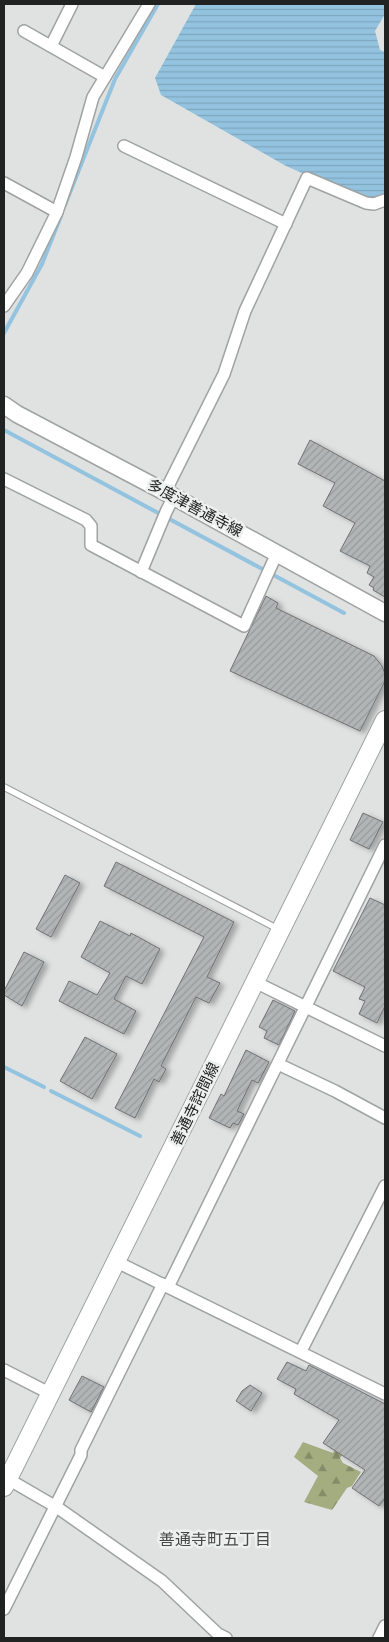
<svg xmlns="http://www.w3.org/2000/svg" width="389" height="1642" viewBox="0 0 389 1642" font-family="'Nunito Sans','Noto Sans JP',sans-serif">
	<defs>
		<pattern id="forest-firs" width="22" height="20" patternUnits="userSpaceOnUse" patternTransform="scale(1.25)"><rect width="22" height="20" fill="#a3ad7f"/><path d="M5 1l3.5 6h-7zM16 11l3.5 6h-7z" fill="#848c68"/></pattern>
		<pattern id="water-rules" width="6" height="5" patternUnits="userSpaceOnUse" patternTransform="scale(1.25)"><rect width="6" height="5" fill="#93c3df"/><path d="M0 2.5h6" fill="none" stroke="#7ea7bf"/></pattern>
		<pattern id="building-hatch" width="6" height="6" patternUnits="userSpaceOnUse" patternTransform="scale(1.25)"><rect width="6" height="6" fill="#b1b5b5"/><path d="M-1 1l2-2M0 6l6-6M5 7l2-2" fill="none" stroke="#989b9b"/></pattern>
		<filter id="shadow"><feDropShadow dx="4.5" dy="2.5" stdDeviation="2.5" flood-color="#0004"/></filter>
	</defs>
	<rect width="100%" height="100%" fill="#dfe2e1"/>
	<path fill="url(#forest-firs)" d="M349,1428V1442L340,1458L343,1463L361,1472L352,1486L347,1488L332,1510L304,1502L318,1476L294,1457L303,1442L333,1453Z"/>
	<path fill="url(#water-rules)" d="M196,4H385V14L375,31L380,50L385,52V193L378,200L366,201L286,166L161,95L155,78Z"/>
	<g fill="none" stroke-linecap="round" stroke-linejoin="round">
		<g stroke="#93c3df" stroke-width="4">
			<path d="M65,205L115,79L158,4"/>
			<path d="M4,333L42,264L61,216"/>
			<path d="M4,430L344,613"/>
			<path d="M4,1067L44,1087"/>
			<path d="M51,1091L140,1136"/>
		</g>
	</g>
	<g fill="url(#building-hatch)" stroke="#6f7273" filter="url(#shadow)">
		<path d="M310,440L385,481V597L373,590L374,588L369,585L374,577L367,573L370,566L340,551L355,523L323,506L335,483L298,464Z"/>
		<path d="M266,596L278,603L276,608L374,656L382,666L385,674V681L360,731L230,671Z"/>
		<path d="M363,813L383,822L369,849L350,840Z"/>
		<path d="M116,862L234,922L207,977L220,983L209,1003L196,997L161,1066L166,1069L159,1082L154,1079L135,1118L115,1108L204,937L104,886Z"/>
		<path d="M65,875L80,883L51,937L36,929Z"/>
		<path d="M370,898L385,905V1006L377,1023L359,1014L365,1001L359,999L365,987L333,971Z"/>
		<path d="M100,921L130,936L131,933L160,949L142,984L126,976L114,999L136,1011L124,1034L59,1001L69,981L97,995L110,973L81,957Z"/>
		<path d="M24,952L44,962L22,1006L4,995V991Z"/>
		<path d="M273,1000L295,1011L279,1045L264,1038L267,1031L259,1027Z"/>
		<path d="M85,1037L117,1054L92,1099L60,1081Z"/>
		<path d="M246,1050L269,1062L258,1083L252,1080L237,1111L244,1114L238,1125L233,1123L230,1128L209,1118L221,1094L224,1096Z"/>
		<path d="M287,1362L306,1371L309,1365L385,1404V1498L379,1506L352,1488L365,1470L323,1443L339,1420L294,1394L296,1389L277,1379Z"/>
		<path d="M82,1376L104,1387L91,1412L69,1400Z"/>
		<path d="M250,1385L262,1393L251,1411L236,1401L242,1391Z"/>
	</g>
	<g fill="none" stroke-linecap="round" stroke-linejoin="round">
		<defs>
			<path id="service" d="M4,787L278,929"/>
			<g id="minor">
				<path d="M24,31L105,77"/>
				<path d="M51,46L72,4"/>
				<path d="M124,146L286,224"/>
				<path d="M4,183L57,212"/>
				<path d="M4,306L27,273L57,212L76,157L93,97L149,4"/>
				<path d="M4,479L86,520L91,526V545L244,626L277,553"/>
				<path d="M165,492L224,374L245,311L307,178L366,203L374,204L385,200"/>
				<path d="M141,572L166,512L174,496"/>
				<path d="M255,982L385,1046"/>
				<path d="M278,1064L335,1091L385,1118"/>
				<path d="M117,1262L385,1394"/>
				<path d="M168,1287C241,1140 312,992 385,845"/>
				<path d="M301,1351L385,1186"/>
				<path d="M4,1370L51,1394"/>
				<path d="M8,1479L58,1508L162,1581L218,1634L226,1638"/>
				<path d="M4,1609L81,1455V1450L163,1284"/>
				<path d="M379,1638L385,1626"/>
			</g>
			<path id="secondary" d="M4,405L17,414L165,492L385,613"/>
			<path id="primary" d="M4,1487L385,720"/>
		</defs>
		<use href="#service" stroke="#a0a3a2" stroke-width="8"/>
		<use href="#minor" stroke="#a0a3a2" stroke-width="14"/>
		<use href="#secondary" stroke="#a0a3a2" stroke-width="19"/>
		<use href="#primary" stroke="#a0a3a2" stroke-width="20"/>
		<use href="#service" stroke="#fff" stroke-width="5.5"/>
		<use href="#minor" stroke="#fff" stroke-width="11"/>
		<use href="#secondary" stroke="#fff" stroke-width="16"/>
		<use href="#primary" stroke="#fff" stroke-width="18"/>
	</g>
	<g text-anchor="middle" stroke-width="5" stroke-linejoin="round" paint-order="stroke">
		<g font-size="15" fill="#212222" stroke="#ecf0ee">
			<text transform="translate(195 508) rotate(28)" y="5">多度津善通寺線</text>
			<text transform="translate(195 1104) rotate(-64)" y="5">善通寺詫間線</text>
		</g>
		<g font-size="16" fill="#454847" stroke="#ecf0ee">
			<text x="215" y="1545">善通寺町五丁目</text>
		</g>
	</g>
	<rect width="389" height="1642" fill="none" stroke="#212222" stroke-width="10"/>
</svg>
